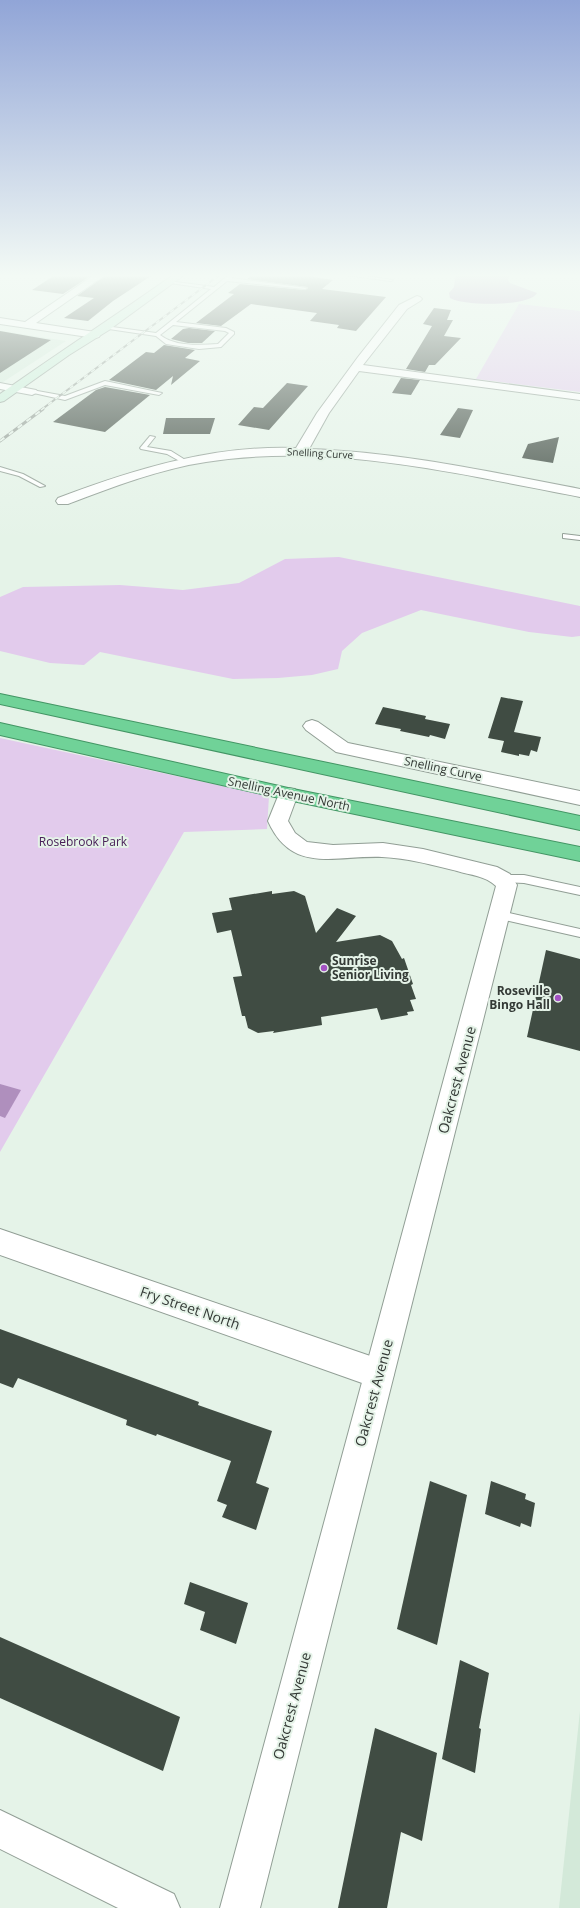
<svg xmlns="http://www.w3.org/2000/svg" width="580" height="1908" viewBox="0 0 580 1908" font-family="'Open Sans',sans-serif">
	<rect width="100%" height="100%" fill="#e5f3e8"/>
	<g fill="#d3e9d9">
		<path d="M2,331L66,341L0,384V332Z"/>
		<path d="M580,1711V1908H559Z"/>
	</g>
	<g fill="#e2cbec">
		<path d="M519,304L580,311V392L476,379Z"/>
		<path d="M339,557L580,606V636L572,637L529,632L421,610L362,633L342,651L338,669L312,675L278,678L233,679L100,652L84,665L50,663L0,651V597L23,587L120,585L183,590L239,583L285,559Z"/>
		<path d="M0,738L269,796L267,829L184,832L0,1152Z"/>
	</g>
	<g fill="#af8fbd">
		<path d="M456,273H512L508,280L510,283L537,293C530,307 463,306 450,298L449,293L454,287Z"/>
		<path d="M0,1084L21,1090L5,1118L0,1116Z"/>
	</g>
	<g fill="#404c43">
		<path d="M58,273H95L63,294L32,290Z"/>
		<path d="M109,273L151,276L113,301L88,321L64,318L94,298L77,296Z"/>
		<path d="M254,273H312L309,276L333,280L322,289L386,297L356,331L337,328L339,325L310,321L317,313L251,304L221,326L196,323L234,294L228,293L240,284L305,290L308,288L307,287L247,279Z"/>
		<path d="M434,308L451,310L447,320H453L444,336L461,338L435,365H429L425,372L406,369L432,326L423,324Z"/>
		<path d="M189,328L215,331L202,343H188L171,339L183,329Z"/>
		<path d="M0,331L51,340L0,373Z"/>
		<path d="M164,345L195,350L185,358L200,361L171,385L173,376L156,390L109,380L146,352L154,353Z"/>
		<path d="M401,378L420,380L411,395L392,393Z"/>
		<path d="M287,383L308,386L269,430L238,425L254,407L263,408Z"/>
		<path d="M105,387L150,395L105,432L53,422L96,390Z"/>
		<path d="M458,408L473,410L460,438L440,435Z"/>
		<path d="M166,418H215L210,434H163Z"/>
		<path d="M559,437L553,463L522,458L528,444Z"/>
		<path d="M501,697L523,701L514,732L541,737L537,752L531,750L529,756L519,754V756L501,752L504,741L488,738Z"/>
		<path d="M383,707L426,716L425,719L450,724L445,739L430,735L429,737L400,731L401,729L375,724Z"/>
		<path d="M272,891V894L294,891L305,896L316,933L337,908L356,916L336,942L380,935L392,941L402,959L404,958L413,984L411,985L416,999L410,1000L414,1011L407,1012L408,1015L381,1020L377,1008L321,1017L322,1025L273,1033L274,1031L258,1033L248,1028L245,1016H242L233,977L242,976L231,930L217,933L212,913L232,910L229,898Z"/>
		<path d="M546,950L580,959V1051L527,1037Z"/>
		<path d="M0,1329L199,1402L198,1405L272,1431L256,1483L269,1488L256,1530L222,1517L227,1505L217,1501L231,1461L157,1434L156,1436L126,1425L127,1420L18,1378L13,1388L0,1383Z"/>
		<path d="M430,1481L467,1495L437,1645L397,1629Z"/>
		<path d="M491,1481L526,1494L525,1499L535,1503L531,1527L521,1523L520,1527L485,1514Z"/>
		<path d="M190,1582L248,1603L236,1644L200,1630L205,1612L184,1604Z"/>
		<path d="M0,1637L180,1717L163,1771L0,1698Z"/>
		<path d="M460,1660L489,1673L479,1728L481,1729L475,1773L442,1759Z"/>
		<path d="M375,1728L437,1753L422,1841L401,1832L387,1908H338Z"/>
	</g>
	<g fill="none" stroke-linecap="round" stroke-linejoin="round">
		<defs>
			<g id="service">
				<path d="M231,273H236L231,278L307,288L305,289L227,281L176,322L226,328L234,332V334L221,347L199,349L166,344L156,336L102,328L105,326L156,333L211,289L170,283L168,281L214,287ZM173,325L225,331L229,333L218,344C198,345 176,347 160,335Z"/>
				<path d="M330,273H342L393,280L391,281Z"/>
				<path d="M105,381L162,393L159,395L105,385L65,400L29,392L32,390L65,396Z"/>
				<path d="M150,436L155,437L147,447L171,451L187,461V463H183L167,454L141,449L140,448Z"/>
				<path d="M0,467L23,474L45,486L40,487L19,476L0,471Z"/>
				<path d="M563,534L580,536V540L563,538Z"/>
				<path d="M503,875H524L580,887V895L524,883L499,882L498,879L499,876Z"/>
				<path d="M500,911L580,929V937L496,918L495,915Z"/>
			</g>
			<g id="minor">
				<path d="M97,273H108L36,323L95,332L99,333L100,335L99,337L95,338L0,324V318L25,322Z"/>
				<path d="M417,296L420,297L422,299L420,301L407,309L363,365L580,394V400L359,371L329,413L309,449C400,452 491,472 580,489V497C458,474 331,442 206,462C159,469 113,487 68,504H58L56,501L58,498C135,469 213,445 296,448L317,413L358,357L399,305Z"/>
				<path d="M312,720L318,722L348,743L580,791V805L336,752L306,730L303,726L306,722Z"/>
				<path d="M0,1229L379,1359L390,1363L394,1374L390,1385L379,1389L0,1255Z"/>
				<path d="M0,1810L174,1894L180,1908H118L0,1849Z"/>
			</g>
			<g id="tertiary">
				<path d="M0,383L36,390L38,392L32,395L0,389Z"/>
				<path d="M288,788L295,789L298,794L288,821L295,833L307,842L333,845L383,843L423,849L497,867L510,874L517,885L260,1908H220L496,886C486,876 470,875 457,871C433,865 407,858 382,857C336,855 292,875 268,821L281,789Z"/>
			</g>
			<path id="secondary" d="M176,273H187L109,330L69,355L4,401L0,402V394C58,353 118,314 176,273Z"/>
			<g id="trunk">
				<path d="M0,694L580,816V830L0,704Z"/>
				<path d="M0,723L288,788L580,847V861L288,800L0,735Z"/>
			</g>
		</defs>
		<use href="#service" stroke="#919e95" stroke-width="2"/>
		<use href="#minor" stroke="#919e95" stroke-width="2"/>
		<use href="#tertiary" stroke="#919e95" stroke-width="2"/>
		<use href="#secondary" stroke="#919e95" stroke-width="2"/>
		<use href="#trunk" stroke="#439564" stroke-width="2"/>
		<use href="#service" fill="#fff" fill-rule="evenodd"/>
		<use href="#minor" fill="#fff" fill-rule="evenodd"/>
		<use href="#tertiary" fill="#fff" fill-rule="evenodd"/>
		<use href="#secondary" fill="#c9eed8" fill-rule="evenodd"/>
		<use href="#trunk" fill="#70d298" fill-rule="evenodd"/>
		<defs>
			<path id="rail-far1" d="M41,410L222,273"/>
			<path id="rail" d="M0,441L43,409"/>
		</defs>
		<use href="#rail-far1" stroke="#919b93" stroke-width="2"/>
		<use href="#rail" stroke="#919b93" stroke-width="3"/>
		<use href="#rail-far1" stroke="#e5f3e8" stroke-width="1.5" stroke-dasharray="4.5" stroke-linecap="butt"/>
		<use href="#rail" stroke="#e5f3e8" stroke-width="2" stroke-dasharray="5.5" stroke-linecap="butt"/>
	</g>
	<linearGradient id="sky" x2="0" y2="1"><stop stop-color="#91a5d7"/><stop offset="0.51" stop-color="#f3faf5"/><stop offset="1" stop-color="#f3faf5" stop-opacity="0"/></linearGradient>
	<rect width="580" height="540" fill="url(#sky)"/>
	<g fill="#a352c3" stroke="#e5f3e8" stroke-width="1.5">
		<circle cx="324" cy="968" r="4"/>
		<circle cx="558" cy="998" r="4"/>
	</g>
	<g text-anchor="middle" stroke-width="4" stroke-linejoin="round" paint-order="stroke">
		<g font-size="10" fill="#333935" stroke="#e5f3e8">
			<text transform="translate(320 453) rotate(3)" y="4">Snelling Curve</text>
		</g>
		<g font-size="12" fill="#333935" stroke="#e5f3e8">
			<text transform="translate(443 769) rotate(12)" y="4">Snelling Curve</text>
			<text transform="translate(289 794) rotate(12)" y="4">Snelling Avenue North</text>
		</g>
		<g font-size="12" fill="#492059" stroke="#e5f3e8">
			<text x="83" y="846">Rosebrook Park</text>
		</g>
		<g font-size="12" font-weight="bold" fill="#333935" stroke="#e5f3e8" text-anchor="start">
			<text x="332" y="965">Sunrise<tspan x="332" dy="14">Senior Living</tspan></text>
			<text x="550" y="995" text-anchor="end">Roseville<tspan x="550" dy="14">Bingo Hall</tspan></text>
		</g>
		<g font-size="14" fill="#333935" stroke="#e5f3e8">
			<text transform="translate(457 1080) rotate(-75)" y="5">Oakcrest Avenue</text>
			<text transform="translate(190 1308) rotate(19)" y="5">Fry Street North</text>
			<text transform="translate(374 1393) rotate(-75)" y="5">Oakcrest Avenue</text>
			<text transform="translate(292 1706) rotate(-75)" y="5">Oakcrest Avenue</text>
		</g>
	</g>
</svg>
